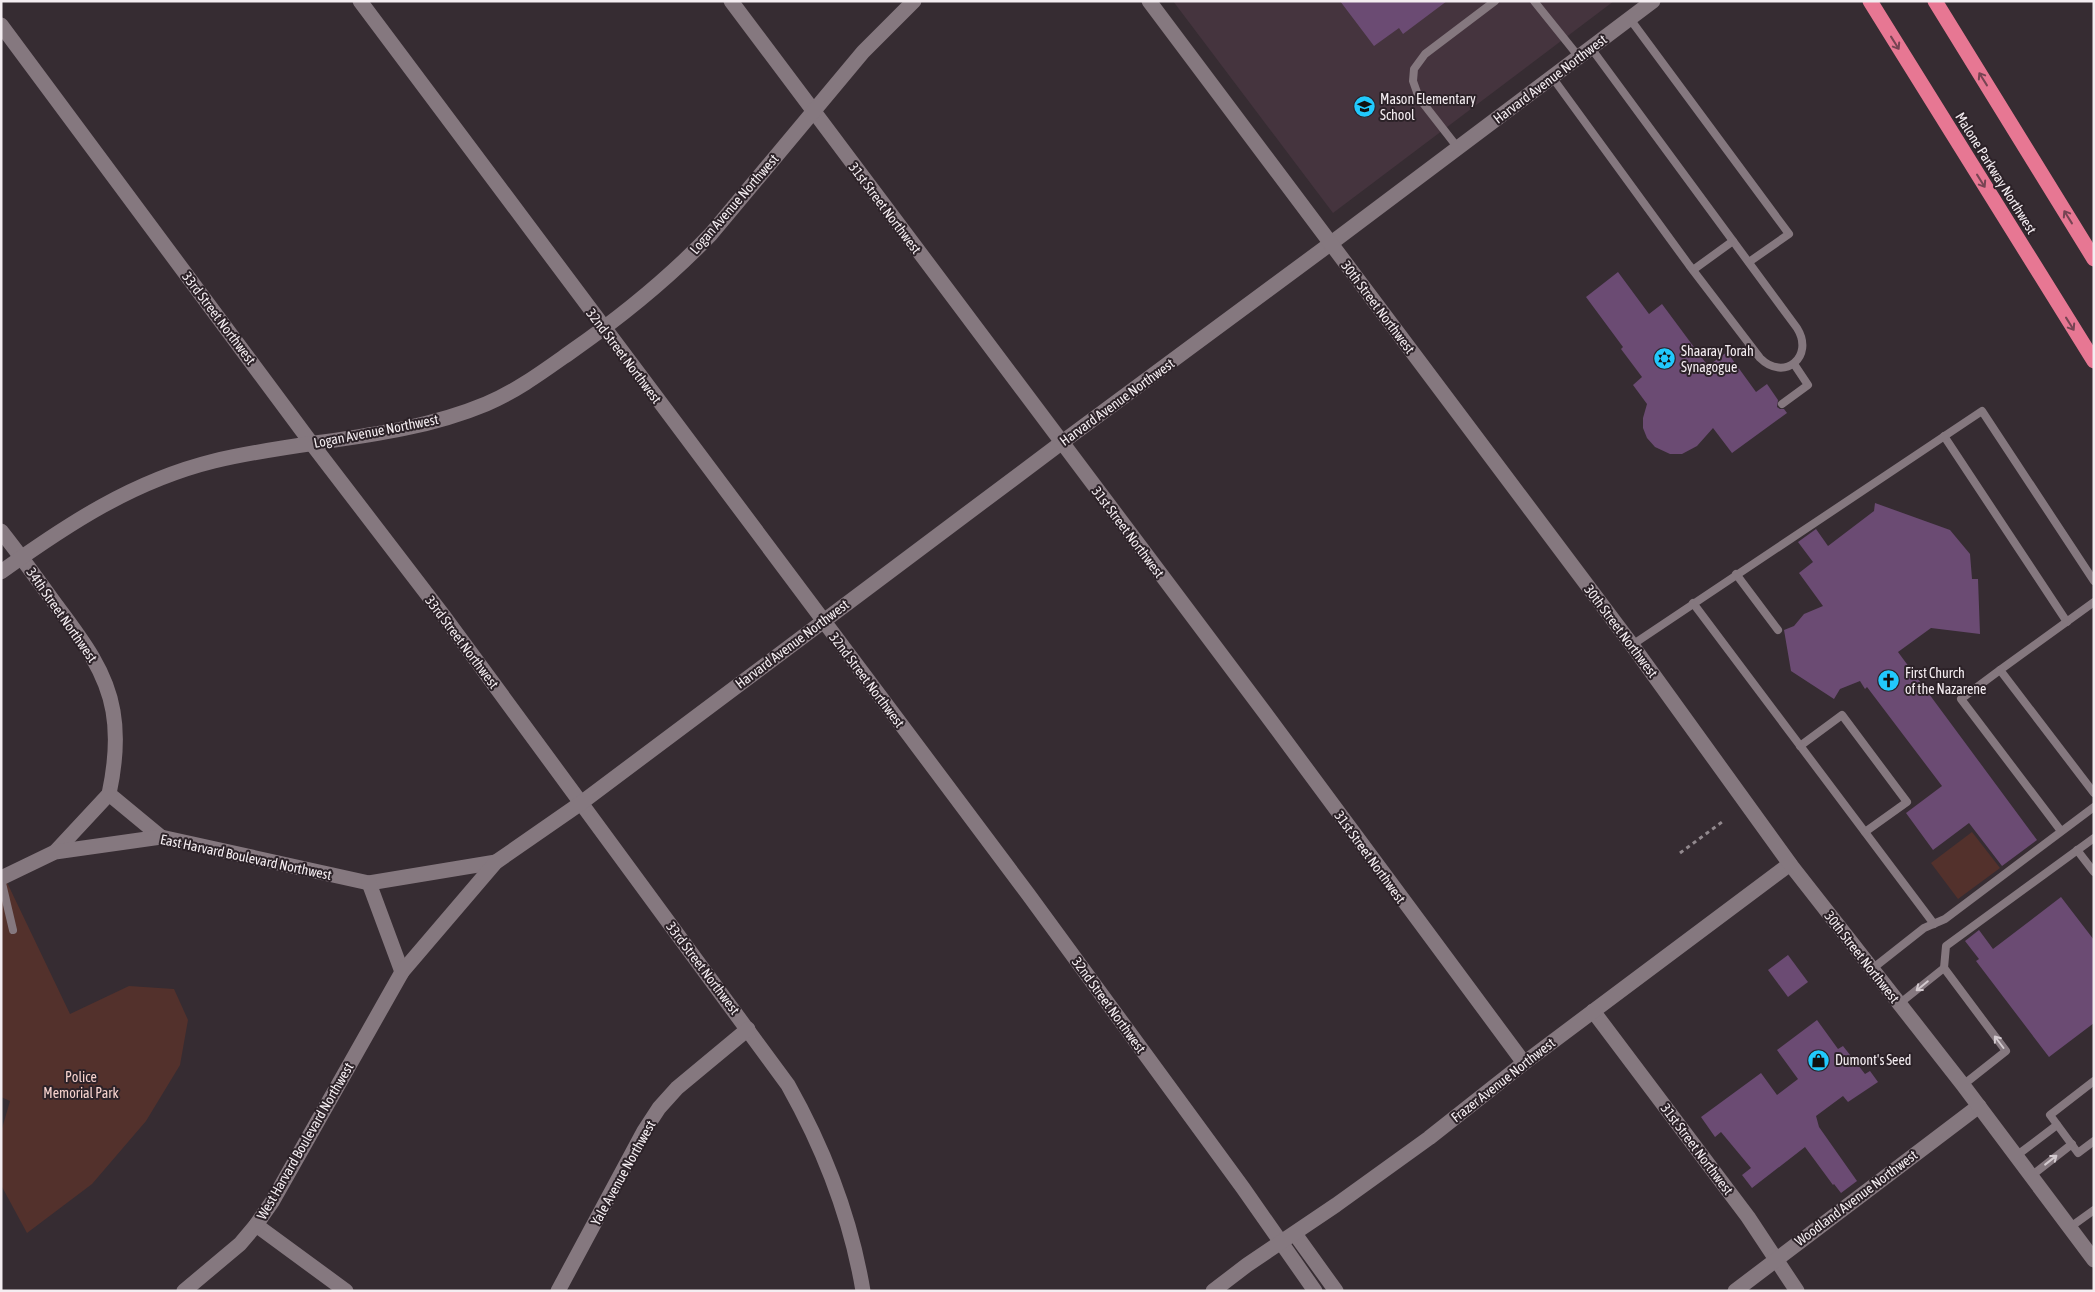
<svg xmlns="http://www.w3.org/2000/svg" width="2095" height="1292" viewBox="0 0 2095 1292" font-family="'Asap Condensed',sans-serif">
	<rect width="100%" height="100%" fill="#362c32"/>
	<path fill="#45343e" d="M1173,1H1614L1333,213Z"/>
	<g fill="#53312c">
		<path d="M1972,832L2000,868L1958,899L1931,863Z"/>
		<path d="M1,870L70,1014L129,986L174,989L188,1020L180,1065L146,1121L92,1184L27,1233L1,1185V1132L10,1101L1,1097Z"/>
	</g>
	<g fill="#6b4b73">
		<path d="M1340,1H1447L1403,34L1399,28L1374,46Z"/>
		<path d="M1618,272L1649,314L1662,304L1708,366L1727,352L1756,392L1767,384L1778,400L1777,407L1780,409H1784L1787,413L1732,453L1713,428L1697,446L1682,454H1670L1655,447L1647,438L1643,428V418L1647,404L1633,385L1642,377L1621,349L1623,347L1586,297Z"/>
		<path d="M1875,503L1950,530L1970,554L1972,579H1978L1980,634L1931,628L1898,652L2037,840L2002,866L1969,823L1933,850L1906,813L1942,786L1867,687L1865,689L1860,681L1840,689L1834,699L1791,671L1784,630L1794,626L1804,614L1823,606L1799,573L1813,562L1798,542L1816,529L1828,546L1874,511Z"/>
		<path d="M2061,897L2094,940V1023L2049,1057L1976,961L1979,959L1965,941L1979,930L1993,949Z"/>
		<path d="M1788,955L1808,982L1788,997L1768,970Z"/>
		<path d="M1817,1020L1838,1049L1843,1046L1865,1074L1870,1071L1878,1082L1848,1102L1843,1096L1816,1116L1819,1127L1857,1181L1841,1193L1834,1184L1833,1185L1805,1147L1752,1188L1742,1175L1751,1168L1721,1132L1715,1137L1701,1117L1761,1073L1777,1095L1798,1079L1777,1050Z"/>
	</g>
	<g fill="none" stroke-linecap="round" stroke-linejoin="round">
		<path stroke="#92898e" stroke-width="3" stroke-dasharray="4 4" stroke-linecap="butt" d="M1680,853L1722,822"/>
		<g stroke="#85787f" stroke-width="8">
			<path d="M1534,1L1579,57"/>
			<path d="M1630,19L1789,234L1749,262"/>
			<path d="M1552,77L1689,265L1760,358C1784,382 1815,357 1797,328L1591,48"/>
			<path d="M1458,148L1419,98L1413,81L1414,69L1425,54L1495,1"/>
			<path d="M1693,270L1733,241"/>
			<path d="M1782,404L1808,385L1794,364"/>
			<path d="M1944,436L2067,622"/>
			<path d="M1736,574L1778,630"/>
			<path d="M2094,602L2000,670L2094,793"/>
			<path d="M1693,603L1934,924"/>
			<path d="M1632,645L1982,411L2094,581"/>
			<path d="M2000,670L1961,699L2061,831"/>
			<path d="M1800,746L1842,715L1907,802L1865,832"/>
			<path d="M2077,850L2094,872"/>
			<path d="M1,879L13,930"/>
			<path d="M1872,969L1924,928L1945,919L2094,807"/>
			<path d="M1899,1004L1944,968"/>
			<path d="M2094,1081L2050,1115L2078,1153L2094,1141"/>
			<path d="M1963,1085L2006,1051L1944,968L1946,946L2094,838"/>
			<path d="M2016,1156L2057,1125"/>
			<path d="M2031,1176L2072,1144"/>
			<path d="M2069,1228L2094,1210"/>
		</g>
		<g stroke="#85787f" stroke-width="15">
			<path d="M360,1L1028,894L1243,1188L1315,1291"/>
			<path d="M731,1L1265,713L1524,1063"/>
			<path d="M1,25L312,444L443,615L788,1085C824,1149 851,1219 863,1291"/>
			<path d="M1,531C20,555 38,580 56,605C80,637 106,670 113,711C118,739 115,766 109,794L161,837"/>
			<path d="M1,572C68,524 133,481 214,461C304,439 400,440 486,404C517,391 545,370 572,351C622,316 669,278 711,234L863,52L914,1"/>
			<path d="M55,852L109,794"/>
			<path d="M1,878L55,852L161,837L369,883L496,862"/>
			<path d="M369,883L402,972"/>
			<path d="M1593,1011L1748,1217L1797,1291"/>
			<path d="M256,1225L346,1291"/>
			<path d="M1295,1234L1336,1291"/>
			<path d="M184,1291L240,1244L256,1225L272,1202L402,972L496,862L581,803L1061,443L1330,244"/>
			<path d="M558,1291L644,1131L659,1108L677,1088L748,1029"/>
			<path d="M1735,1291L1979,1106"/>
		</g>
		<g stroke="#85787f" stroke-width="15">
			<path d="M1330,244L1653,1"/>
			<path d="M1213,1291L1247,1265L1336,1205L1429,1138L1524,1063L1790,864"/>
		</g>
		<path stroke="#85787f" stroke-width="15" d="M1149,1L1632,645L1790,864L1963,1085L2094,1260"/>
		<g stroke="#e77793" stroke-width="15">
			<path d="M1870,1L2094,361"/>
			<path d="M1935,1L2094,259"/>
		</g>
	</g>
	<defs><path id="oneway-shaft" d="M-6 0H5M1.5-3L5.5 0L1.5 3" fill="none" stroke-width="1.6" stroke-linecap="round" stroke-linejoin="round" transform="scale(1.25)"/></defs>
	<g stroke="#774453">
		<use href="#oneway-shaft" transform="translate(1895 43) rotate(58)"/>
		<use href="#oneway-shaft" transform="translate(1983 79) rotate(-122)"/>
		<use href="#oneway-shaft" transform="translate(1981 181) rotate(58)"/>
		<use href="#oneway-shaft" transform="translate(2068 217) rotate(-122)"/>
		<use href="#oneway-shaft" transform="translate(2070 324) rotate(58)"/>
	</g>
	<g stroke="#d3cacf">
		<use href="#oneway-shaft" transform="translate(1922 986) rotate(141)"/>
		<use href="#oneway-shaft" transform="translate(1999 1042) rotate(-127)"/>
		<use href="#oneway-shaft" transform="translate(2051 1160) rotate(-38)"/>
	</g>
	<defs>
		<symbol id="school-disc" viewBox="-11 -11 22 22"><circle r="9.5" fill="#21c9fd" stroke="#2c2228"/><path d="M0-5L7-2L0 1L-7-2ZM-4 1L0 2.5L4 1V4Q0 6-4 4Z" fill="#111"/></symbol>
		<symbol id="synagogue-disc" viewBox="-11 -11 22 22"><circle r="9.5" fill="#21c9fd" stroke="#2c2228"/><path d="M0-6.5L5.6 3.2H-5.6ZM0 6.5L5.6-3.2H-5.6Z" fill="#111"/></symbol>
		<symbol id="church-disc" viewBox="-11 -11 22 22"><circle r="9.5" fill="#21c9fd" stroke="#2c2228"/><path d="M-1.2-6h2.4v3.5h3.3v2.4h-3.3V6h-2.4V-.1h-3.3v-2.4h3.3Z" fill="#111"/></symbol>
		<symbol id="shop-disc" viewBox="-11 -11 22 22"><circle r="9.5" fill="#21c9fd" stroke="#2c2228"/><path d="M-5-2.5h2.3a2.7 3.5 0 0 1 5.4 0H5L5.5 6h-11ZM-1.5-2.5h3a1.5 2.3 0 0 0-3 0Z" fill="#111"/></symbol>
	</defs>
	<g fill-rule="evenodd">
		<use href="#school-disc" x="1352" y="94" width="25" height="25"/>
		<use href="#synagogue-disc" x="1652" y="346" width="25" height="25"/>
		<use href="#church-disc" x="1876" y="668" width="25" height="25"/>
		<use href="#shop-disc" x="1806" y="1048" width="25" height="25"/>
	</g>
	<g text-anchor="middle" stroke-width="4" stroke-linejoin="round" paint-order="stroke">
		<g font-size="14" fill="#f4edf1" stroke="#2c2228">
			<text transform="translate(1550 79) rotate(-37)" y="5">Harvard Avenue Northwest</text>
			<text transform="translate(1996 173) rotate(58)" y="5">Malone Parkway Northwest</text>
			<text transform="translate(734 204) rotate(-49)" y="5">Logan Avenue Northwest</text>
			<text transform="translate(885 208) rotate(53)" y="5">31st Street Northwest</text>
			<text transform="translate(1378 307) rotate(53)" y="5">30th Street Northwest</text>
			<text transform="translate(219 318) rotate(53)" y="5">33rd Street Northwest</text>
			<text transform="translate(624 356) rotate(53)" y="5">32nd Street Northwest</text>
			<text transform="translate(1117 402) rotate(-36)" y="5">Harvard Avenue Northwest</text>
			<text transform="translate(376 431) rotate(-11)" y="5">Logan Avenue Northwest</text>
			<text transform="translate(1128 532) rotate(53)" y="5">31st Street Northwest</text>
			<text transform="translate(62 615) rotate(55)" y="5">34th Street Northwest</text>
			<text transform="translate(1621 631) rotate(53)" y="5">30th Street Northwest</text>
			<text transform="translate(462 642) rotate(53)" y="5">33rd Street Northwest</text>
			<text transform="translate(792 644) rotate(-37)" y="5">Harvard Avenue Northwest</text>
			<text transform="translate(867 680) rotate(53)" y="5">32nd Street Northwest</text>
			<text transform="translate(246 857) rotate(12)" y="5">East Harvard Boulevard Northwest</text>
			<text transform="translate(1370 857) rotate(54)" y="5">31st Street Northwest</text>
			<text transform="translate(1862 957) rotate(52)" y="5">30th Street Northwest</text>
			<text transform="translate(703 968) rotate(53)" y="5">33rd Street Northwest</text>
			<text transform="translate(1109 1005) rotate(54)" y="5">32nd Street Northwest</text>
			<text transform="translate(1503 1080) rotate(-38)" y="5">Frazer Avenue Northwest</text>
			<text transform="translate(305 1141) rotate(-60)" y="5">West Harvard Boulevard Northwest</text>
			<text transform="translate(1697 1149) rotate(53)" y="5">31st Street Northwest</text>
			<text transform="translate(623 1173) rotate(-61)" y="5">Yale Avenue Northwest</text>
			<text transform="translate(1856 1198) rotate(-37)" y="5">Woodland Avenue Northwest</text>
		</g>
		<g font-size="14" fill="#f4edf1" stroke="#2c2228" text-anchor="start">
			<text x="1380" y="104">Mason Elementary<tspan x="1380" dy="16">School</tspan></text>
			<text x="1681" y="356">Shaaray Torah<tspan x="1681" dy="16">Synagogue</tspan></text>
			<text x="1905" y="678">First Church<tspan x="1905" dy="16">of the Nazarene</tspan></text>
			<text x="1835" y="1065">Dumont's Seed</text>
		</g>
		<g font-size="14" fill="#f6d2cd" stroke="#2c2228">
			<text x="81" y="1082">Police<tspan x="81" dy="16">Memorial Park</tspan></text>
		</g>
	</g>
	<rect width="2095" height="1292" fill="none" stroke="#f4edf1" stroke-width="5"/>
</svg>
